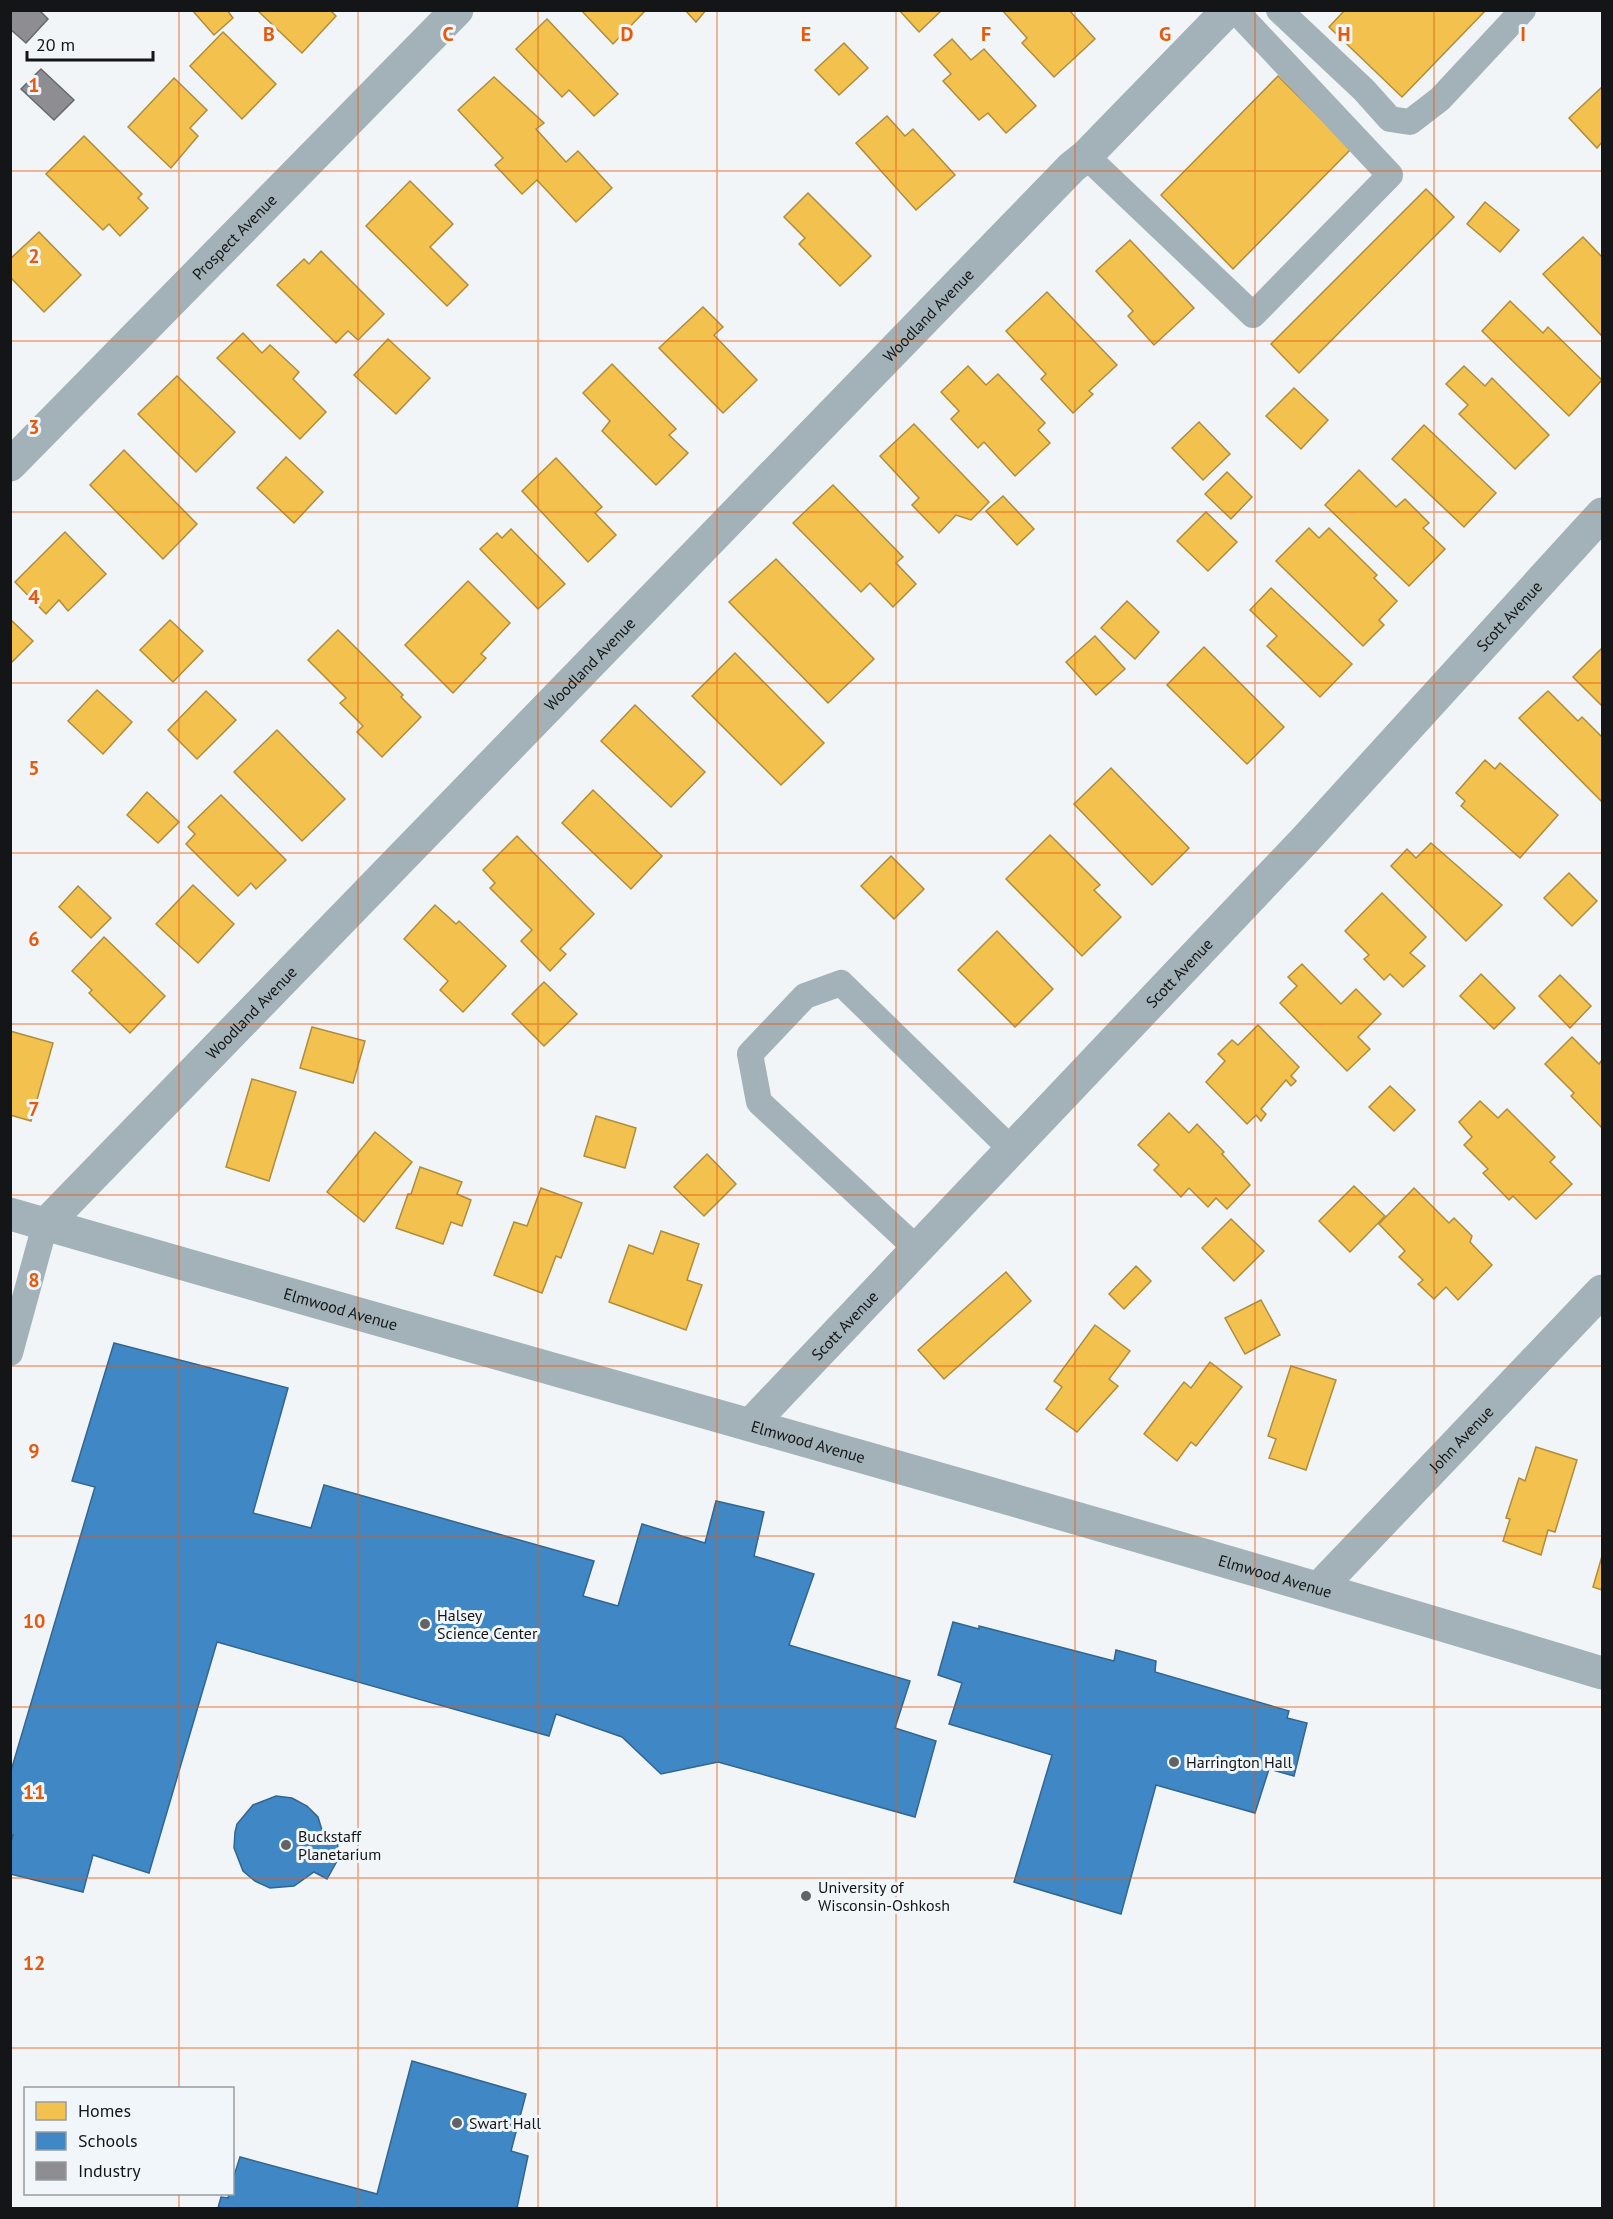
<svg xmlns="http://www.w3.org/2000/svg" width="1613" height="2219" viewBox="0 0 1613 2219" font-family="'PT Sans',sans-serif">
	<rect width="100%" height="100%" fill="#f2f5f8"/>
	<g fill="#f2c14e" stroke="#af8d3d" stroke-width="1.5">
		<path d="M192,10H227L233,18L214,35Z"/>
		<path d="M257,10H330L336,16L302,53Z"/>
		<path d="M581,10H646L613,44Z"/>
		<path d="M685,10H706L696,22Z"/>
		<path d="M899,10H942L919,32Z"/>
		<path d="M1002,10H1069L1095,39L1054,77L1022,43L1027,38Z"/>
		<path d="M1345,10H1486L1402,97L1329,27Z"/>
		<path d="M547,19L618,94L594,116L569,90L562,97L516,49Z"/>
		<path d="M223,32L276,84L242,119L190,66Z"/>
		<path d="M952,39L971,60L984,49L1036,106L1006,133L988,113L979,120L943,81L951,74L934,55Z"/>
		<path d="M844,43L868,68L839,95L815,70Z"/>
		<path d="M1278,76L1351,149L1233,269L1161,195Z"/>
		<path d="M494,77L544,123L536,129L566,162L578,151L612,188L576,222L537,180L522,194L495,165L503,158L458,110Z"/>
		<path d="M174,78L207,110L190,128L198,136L171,168L128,127Z"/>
		<path d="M1602,87V142L1597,148L1569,118Z"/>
		<path d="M887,116L905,136L913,129L955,175L916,210L856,143Z"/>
		<path d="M84,136L142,194L138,198L148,208L120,236L109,224L103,230L46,174Z"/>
		<path d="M410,181L453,224L430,247L468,285L447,306L366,226Z"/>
		<path d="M1426,189L1454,217L1299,373L1271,344Z"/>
		<path d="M808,193L871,256L840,286L799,244L805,238L784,217Z"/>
		<path d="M1485,202L1519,230L1500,252L1467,224Z"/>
		<path d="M39,232L81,275L44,312L10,277V259Z"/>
		<path d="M1583,237L1602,257V336L1543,274Z"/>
		<path d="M1130,240L1194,308L1154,345L1128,316L1133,311L1096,271Z"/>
		<path d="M321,251L384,314L358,340L348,331L336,343L277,285L304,259L309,264Z"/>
		<path d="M1047,292L1117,365L1089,391L1093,394L1073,413L1041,379L1046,374L1006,331Z"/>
		<path d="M1510,301L1543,333L1548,327L1602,380L1569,416L1482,331Z"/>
		<path d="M703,307L723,327L714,335L757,380L723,413L659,348Z"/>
		<path d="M243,333L262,353L270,345L299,372L293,379L326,412L300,439L217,358Z"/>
		<path d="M388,339L430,378L396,414L354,375Z"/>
		<path d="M612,364L676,429L669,435L688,453L656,485L602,431L610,421L583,393Z"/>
		<path d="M968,366L986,385L998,374L1045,423L1038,430L1050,443L1015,476L984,442L978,448L951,419L959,411L941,392Z"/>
		<path d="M1464,366L1485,386L1492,378L1549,435L1515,469L1459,414L1468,405L1446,384Z"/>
		<path d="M177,376L235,432L196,472L138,414Z"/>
		<path d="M1294,388L1328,420L1301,449L1266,416Z"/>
		<path d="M1199,422L1230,454L1203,480L1172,448Z"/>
		<path d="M914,424L989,502L971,520L956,515L939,533L912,505L919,498L880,456Z"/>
		<path d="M1424,425L1496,493L1464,527L1392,459Z"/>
		<path d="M124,450L197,524L163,559L90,485Z"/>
		<path d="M286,457L323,492L294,523L257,488Z"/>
		<path d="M556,458L602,507L595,513L616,535L588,562L522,491Z"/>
		<path d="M1359,470L1396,507L1405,499L1429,523L1423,528L1445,549L1409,586L1325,505Z"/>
		<path d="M1227,472L1252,497L1231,519L1205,494Z"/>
		<path d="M833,485L903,557L896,563L916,584L893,607L870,583L861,592L793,523Z"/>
		<path d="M1003,496L1034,529L1017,545L986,511Z"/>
		<path d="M1206,512L1237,542L1208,571L1177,541Z"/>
		<path d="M1309,528L1319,538L1329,528L1377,575L1374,578L1397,601L1379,620L1384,625L1363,646L1276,561Z"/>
		<path d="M511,529L565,584L538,609L480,549L497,533L502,538Z"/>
		<path d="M65,532L106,574L68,611L59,600L46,614L15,582Z"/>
		<path d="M776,559L874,659L828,703L729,602Z"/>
		<path d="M468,581L510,623L481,654L486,658L453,693L405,645Z"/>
		<path d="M1271,588L1352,664L1320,697L1267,646L1277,636L1250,610Z"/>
		<path d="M1127,601L1159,632L1135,659L1101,628Z"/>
		<path d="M10,619L33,641L10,664Z"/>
		<path d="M170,620L203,651L173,682L140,650Z"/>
		<path d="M338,630L403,695L401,697L421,717L382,757L357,732L363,726L340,703L346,698L308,660Z"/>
		<path d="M1095,636L1125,669L1096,695L1066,662Z"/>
		<path d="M1204,647L1284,727L1247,764L1167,685Z"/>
		<path d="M1602,648V706L1573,677Z"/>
		<path d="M735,653L824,743L781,785L692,696Z"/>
		<path d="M97,690L132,722L103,754L68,721Z"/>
		<path d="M206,691L236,720L197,759L168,730Z"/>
		<path d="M1548,691L1578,721L1582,717L1602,737V802L1519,718Z"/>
		<path d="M635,705L705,772L671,807L601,741Z"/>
		<path d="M277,730L345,799L302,841L234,772Z"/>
		<path d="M1485,760L1495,769L1500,763L1558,815L1520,858L1461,806L1465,801L1456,793Z"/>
		<path d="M1111,768L1189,848L1152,885L1074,804Z"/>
		<path d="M593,790L662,856L631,889L562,823Z"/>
		<path d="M147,792L179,822L158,843L127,815Z"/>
		<path d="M221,795L286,860L256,889L251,883L238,896L186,844L195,834L188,827Z"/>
		<path d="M1050,835L1100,885L1094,890L1121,917L1082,956L1006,879Z"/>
		<path d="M517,836L594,914L560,949L566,954L550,971L521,941L532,930L490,888L495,883L483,870Z"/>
		<path d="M1431,843L1502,905L1466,941L1391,866L1407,849L1416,858Z"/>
		<path d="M891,856L924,889L894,919L861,886Z"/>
		<path d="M1569,873L1597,901L1572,926L1544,898Z"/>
		<path d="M193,885L234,924L198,963L156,924Z"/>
		<path d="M78,886L111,918L91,938L59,907Z"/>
		<path d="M1382,893L1426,937L1410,953L1425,966L1403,987L1390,974L1384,980L1364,959L1369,955L1345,931Z"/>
		<path d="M435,905L456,924L459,921L506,966L463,1012L440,990L448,981L404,939Z"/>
		<path d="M997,931L1053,989L1015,1027L958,970Z"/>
		<path d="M104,937L165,996L130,1033L89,993L92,990L72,971Z"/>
		<path d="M1302,964L1341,1004L1356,989L1381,1014L1358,1037L1370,1049L1347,1071L1280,1003L1297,986L1288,977Z"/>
		<path d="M1481,974L1515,1008L1494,1029L1460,996Z"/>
		<path d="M1560,975L1591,1006L1570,1028L1539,996Z"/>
		<path d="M544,982L577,1014L544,1046L512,1014Z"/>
		<path d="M1258,1025L1299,1067L1291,1076L1296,1081L1291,1086L1286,1080L1261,1109L1266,1114L1261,1121L1256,1115L1247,1124L1206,1082L1225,1061L1218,1054L1232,1040L1238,1045Z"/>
		<path d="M312,1027L365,1041L353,1083L300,1068Z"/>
		<path d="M10,1031L53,1043L31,1121L10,1115Z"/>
		<path d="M1572,1037L1599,1064L1602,1060V1128L1571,1096L1574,1093L1545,1064Z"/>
		<path d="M252,1079L296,1092L269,1181L226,1167Z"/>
		<path d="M1390,1086L1415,1110L1394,1131L1369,1107Z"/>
		<path d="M1480,1101L1498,1118L1507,1109L1555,1157L1550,1162L1572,1184L1536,1219L1513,1196L1509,1200L1483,1173L1488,1169L1464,1145L1472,1137L1459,1122Z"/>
		<path d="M1169,1113L1189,1133L1197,1124L1224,1152L1222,1154L1250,1185L1227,1209L1216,1198L1208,1207L1189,1188L1181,1197L1154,1170L1159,1165L1138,1145Z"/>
		<path d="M596,1116L636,1128L625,1168L584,1156Z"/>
		<path d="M375,1132L412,1162L364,1222L327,1192Z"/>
		<path d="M707,1154L736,1184L704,1216L674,1187Z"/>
		<path d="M420,1167L462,1182L457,1194L471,1200L462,1226L451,1222L443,1244L396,1228L408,1194H411Z"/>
		<path d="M1354,1186L1385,1216L1350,1252L1319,1221Z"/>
		<path d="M541,1188L582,1203L561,1258L556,1256L542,1293L494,1275L514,1222L527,1226Z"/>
		<path d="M1414,1188L1449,1223L1454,1218L1472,1236L1470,1242L1492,1265L1458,1300L1446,1287L1434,1299L1418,1284L1423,1280L1399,1257L1405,1251L1379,1224Z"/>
		<path d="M1231,1219L1264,1251L1234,1281L1202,1248Z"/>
		<path d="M661,1231L699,1244L687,1280L702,1285L686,1330L609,1302L629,1245L653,1254Z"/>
		<path d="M1136,1266L1151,1281L1124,1309L1109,1294Z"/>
		<path d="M1006,1272L1031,1301L944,1379L918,1350Z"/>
		<path d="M1261,1300L1280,1335L1245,1354L1225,1318Z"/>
		<path d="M1095,1325L1130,1351L1109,1379L1118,1386L1077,1432L1046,1409L1062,1387L1054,1381Z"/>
		<path d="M1210,1362L1242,1387L1196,1446L1191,1442L1177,1461L1144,1434L1184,1382L1191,1388Z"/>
		<path d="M1291,1366L1336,1380L1306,1470L1269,1458L1276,1439L1268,1436Z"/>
		<path d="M1536,1447L1577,1460L1555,1532L1548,1530L1541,1555L1503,1541L1510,1519L1506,1518L1519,1478L1525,1481Z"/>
		<path d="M1602,1556V1590L1593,1587Z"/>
	</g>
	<g fill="#3f88c5" stroke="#326690" stroke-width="1.5">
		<path d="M114,1343L288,1388L253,1513L311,1528L324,1485L594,1561L583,1596L618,1606L642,1524L705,1543L716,1501L764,1512L754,1556L814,1574L789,1645L910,1681L895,1728L936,1741L915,1817L718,1762L661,1774L622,1737L556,1714L549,1736L217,1642L149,1873L93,1855L83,1892L10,1874V1844L13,1835H10V1774L95,1487L72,1481Z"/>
		<path d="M953,1622L979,1629V1626L1114,1661L1116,1650L1156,1661L1155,1672L1289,1711L1287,1718L1307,1723L1294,1776L1269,1769L1255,1813L1156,1785L1121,1914L1014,1882L1052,1755L949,1724L962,1683L938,1675Z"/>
		<path d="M276,1796L292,1798L307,1806L318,1817L325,1840L338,1841L337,1861L327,1879L314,1872L294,1886L270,1888L255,1881L243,1871L234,1848L235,1832L237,1824L253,1805Z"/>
		<path d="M412,2061L526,2094L511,2151L528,2156L517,2208H218L221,2197L228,2198L229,2194H232V2182L240,2157L377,2194Z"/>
	</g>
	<g fill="#8d8d92" stroke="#68696d" stroke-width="1.5">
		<path d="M10,10H39L48,19L26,43L10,29Z"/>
		<path d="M41,69L74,100L54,120L21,89Z"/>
	</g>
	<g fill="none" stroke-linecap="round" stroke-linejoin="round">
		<g stroke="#a2b2b8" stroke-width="26">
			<path d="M1279,10L1364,90L1390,119L1410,122L1440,99L1523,10"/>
			<path d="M1086,156L1253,315L1390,175L1235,10"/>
			<path d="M916,1248L759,1102L750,1054L805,996L841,983L1011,1149"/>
			<path d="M10,1353L45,1225"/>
		</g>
		<g stroke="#a2b2b8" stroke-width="33">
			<path id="s1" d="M10,465L457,10"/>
			<path id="s2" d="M10,1214C541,1368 1074,1513 1602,1673"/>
			<path id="s3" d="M45,1225L1072,167L1086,156L1228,10"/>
			<path id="s4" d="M751,1424L1305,840L1602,514"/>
			<path id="s5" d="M1319,1588L1602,1291"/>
		</g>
	</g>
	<path fill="none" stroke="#e8590c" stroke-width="1.5" stroke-opacity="0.55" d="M179,10V2088M358,10V2208M538,10V2208M717,10V2208M896,10V2208M1075,10V2208M1255,10V2208M1434,10V2208M10,171H1602M10,341H1602M10,512H1602M10,683H1602M10,853H1602M10,1024H1602M10,1195H1602M10,1366H1602M10,1536H1602M10,1707H1602M10,1878H1602M10,2048H1602M179,2194V2208"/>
	<g fill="#616365" stroke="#f0f6fa" stroke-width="2">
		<circle cx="425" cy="1624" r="6"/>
		<circle cx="1174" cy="1762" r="6"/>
		<circle cx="286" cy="1845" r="6"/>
		<circle cx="806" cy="1896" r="6"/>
		<circle cx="457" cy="2123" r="6"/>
	</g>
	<g text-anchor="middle" stroke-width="6" stroke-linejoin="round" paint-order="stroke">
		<g font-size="16" fill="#131516" stroke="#f0f6fa">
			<text dy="6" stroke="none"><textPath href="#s1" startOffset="320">Prospect Avenue</textPath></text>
			<text dy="6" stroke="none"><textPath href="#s3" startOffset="1268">Woodland Avenue</textPath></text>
			<text dy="6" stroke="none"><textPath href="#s4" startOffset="1108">Scott Avenue</textPath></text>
			<text dy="6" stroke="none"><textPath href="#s3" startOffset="782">Woodland Avenue</textPath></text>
			<text dy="6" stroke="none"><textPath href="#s4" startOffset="622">Scott Avenue</textPath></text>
			<text dy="6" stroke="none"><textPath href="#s3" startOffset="296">Woodland Avenue</textPath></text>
			<text dy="6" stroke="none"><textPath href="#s2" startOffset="344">Elmwood Avenue</textPath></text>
			<text dy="6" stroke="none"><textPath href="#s4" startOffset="136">Scott Avenue</textPath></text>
			<text dy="6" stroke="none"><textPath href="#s5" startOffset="206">John Avenue</textPath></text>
			<text dy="6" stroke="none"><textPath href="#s2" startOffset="830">Elmwood Avenue</textPath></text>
			<text dy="6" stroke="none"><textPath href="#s2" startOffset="1316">Elmwood Avenue</textPath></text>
		</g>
		<g font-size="16" fill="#131516" stroke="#f0f6fa" text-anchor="start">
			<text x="437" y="1621">Halsey<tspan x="437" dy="18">Science Center</tspan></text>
			<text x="1186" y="1768">Harrington Hall</text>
			<text x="298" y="1842">Buckstaff<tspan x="298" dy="18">Planetarium</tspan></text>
			<text x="818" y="1893">University of<tspan x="818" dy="18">Wisconsin-Oshkosh</tspan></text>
			<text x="469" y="2129">Swart Hall</text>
		</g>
	</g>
	<g font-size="20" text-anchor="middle" font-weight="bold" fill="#e8590c" stroke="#f0f6fa" stroke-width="6" stroke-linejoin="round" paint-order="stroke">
		<text x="269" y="41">B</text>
		<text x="448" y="41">C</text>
		<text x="627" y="41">D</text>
		<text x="806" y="41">E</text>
		<text x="986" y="41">F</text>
		<text x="1165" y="41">G</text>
		<text x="1344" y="41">H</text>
		<text x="1523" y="41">I</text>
		<text x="34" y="92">1</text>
		<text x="34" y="263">2</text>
		<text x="34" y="434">3</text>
		<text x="34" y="604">4</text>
		<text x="34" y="775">5</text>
		<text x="34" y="946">6</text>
		<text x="34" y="1116">7</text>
		<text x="34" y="1287">8</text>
		<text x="34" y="1458">9</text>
		<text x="34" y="1628">10</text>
		<text x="34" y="1799">11</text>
		<text x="34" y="1970">12</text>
	</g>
	<rect width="1613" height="2219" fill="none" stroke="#131516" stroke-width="24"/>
	<rect x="24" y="2087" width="210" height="108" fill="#f0f6fa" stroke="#989c9f" stroke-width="1.5"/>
	<rect x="36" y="2102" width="30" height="18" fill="#f2c14e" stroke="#989c9f" stroke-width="1.5"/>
	<text x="78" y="2117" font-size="18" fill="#131516">Homes</text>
	<rect x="36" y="2132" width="30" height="18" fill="#3f88c5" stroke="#989c9f" stroke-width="1.5"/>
	<text x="78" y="2147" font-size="18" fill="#131516">Schools</text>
	<rect x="36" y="2162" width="30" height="18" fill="#8d8d92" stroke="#989c9f" stroke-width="1.5"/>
	<text x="78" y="2177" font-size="18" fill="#131516">Industry</text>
	<path d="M27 51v9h126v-9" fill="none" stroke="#131516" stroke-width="3"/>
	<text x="36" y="51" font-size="18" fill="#131516" stroke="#f0f6fa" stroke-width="4.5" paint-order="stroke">20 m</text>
</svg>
